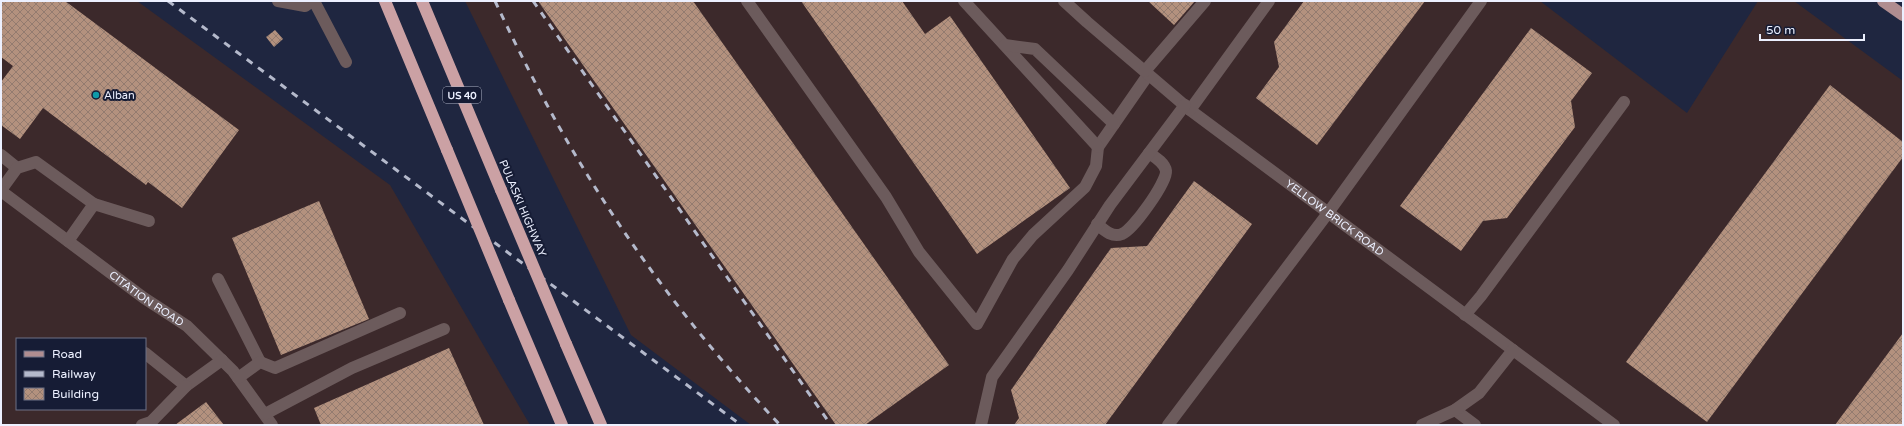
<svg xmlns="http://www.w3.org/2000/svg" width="1904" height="426" viewBox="0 0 1904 426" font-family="'Varela Round',sans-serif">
	<defs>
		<pattern id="building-cross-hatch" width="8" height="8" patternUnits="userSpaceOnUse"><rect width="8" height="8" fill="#b3917e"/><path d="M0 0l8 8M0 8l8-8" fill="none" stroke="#937b6f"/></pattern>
	</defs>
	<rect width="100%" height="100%" fill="#1f2640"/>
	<g fill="#3c292b" fill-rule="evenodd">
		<path d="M1,1H137L390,185L530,425H1ZM17,339H145V409H17Z"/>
		<path d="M465,1H1540L1687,113L1758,1H1794L1903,81V425H751L631,335Z"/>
	</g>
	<g fill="url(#building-cross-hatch)">
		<path d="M1,1H65L239,130L182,208L148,182L146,185L43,108L20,139L1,125V82L13,66L1,57Z"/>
		<path d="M538,1H693L949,365L865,425H836Z"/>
		<path d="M801,1H902L925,34L950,16L1070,188L977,254Z"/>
		<path d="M1148,1H1195L1174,25Z"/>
		<path d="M1304,1H1425L1317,145L1256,98L1279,67L1274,42Z"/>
		<path d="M1531,28L1592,73L1571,101L1575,127L1507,218L1483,221L1461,251L1400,206Z"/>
		<path d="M275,30L283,39L274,47L266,37Z"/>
		<path d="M1830,85L1903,142V157L1707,422L1626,362Z"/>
		<path d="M1194,181L1252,224L1105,425H1014L1019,418L1011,390L1111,248L1147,246Z"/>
		<path d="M319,201L369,319L281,355L232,238Z"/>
		<path d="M1903,333V425H1835Z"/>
		<path d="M449,348L484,425H321L314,408Z"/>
		<path d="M206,402L224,425H175Z"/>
	</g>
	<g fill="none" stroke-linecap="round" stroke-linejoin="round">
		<g stroke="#6c5b5c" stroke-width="12">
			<path d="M278,1L305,6L312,1"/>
			<path d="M314,1L346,62"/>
			<path d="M747,1L886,197L919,252L977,324L1013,259L1033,235L1085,187L1096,166L1098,147L1148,75"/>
			<path d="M964,1L1098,147"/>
			<path id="s1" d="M1064,1L1087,22L1190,110L1614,425"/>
			<path d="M1005,45L1035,49L1114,124"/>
			<path d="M1145,71L1205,1"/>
			<path d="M1190,110L1269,1"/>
			<path d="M1,155L17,168"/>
			<path d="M1,190L17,168L36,162L94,204"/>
			<path id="s2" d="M1,191L144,298L187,326L233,371L272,425"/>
			<path d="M1097,224C1104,230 1112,238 1122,234C1133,230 1167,182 1166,171C1165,163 1155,157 1149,153"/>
			<path d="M68,241L94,204L149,221"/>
			<path d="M218,279L260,362"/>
			<path d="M1465,315L1481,296L1624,102"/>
			<path d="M145,353L186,386L222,360"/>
			<path d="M238,378L260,362L275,368L400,313"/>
			<path d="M1455,410L1475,425"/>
			<path d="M265,414L352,368L444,329"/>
			<path d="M142,425L151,422L186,386"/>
			<path d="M981,425L992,377L1068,270L1110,205L1185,105"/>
			<path d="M1168,425L1328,213L1481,1"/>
			<path d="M1422,425L1455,410L1479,393L1513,350"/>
		</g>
		<path stroke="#b08d90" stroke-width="12" d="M1883,1L1903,15"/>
		<g stroke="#cba1a4" stroke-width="12">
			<path d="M385,1L447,150"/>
			<path d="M422,1L501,190"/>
			<path d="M509,300L562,425"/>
			<path d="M566,344L601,425"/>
		</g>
		<g stroke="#b4b9cb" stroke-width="3" stroke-dasharray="7 7" stroke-linecap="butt">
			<path d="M168,1L741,425"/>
			<path d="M495,1C526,67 560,133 600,195C652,277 713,354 780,425"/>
			<path d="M533,1L831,425"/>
		</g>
		<g stroke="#cba1a4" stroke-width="12">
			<path d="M447,150L509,300"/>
			<path d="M501,190L566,344"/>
		</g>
	</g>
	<circle fill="#0f9aa8" stroke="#161c35" stroke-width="1.5" cx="96" cy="95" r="4"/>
	<g text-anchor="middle" stroke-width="4" stroke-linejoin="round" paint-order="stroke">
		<rect fill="#161c35" stroke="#acb0c2" stroke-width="1" x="443" y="87" width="38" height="16" rx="3"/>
		<g font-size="10" font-weight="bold" fill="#ecf0ff">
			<text x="462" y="99">US 40</text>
		</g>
		<g font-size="11" fill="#ecf0ff" stroke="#161c35" text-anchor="start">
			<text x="104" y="99">Alban</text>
		</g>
		<g font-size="11" fill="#ecf0ff" stroke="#161c35">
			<text transform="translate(523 208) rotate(67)" y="4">PULASKI HIGHWAY</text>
			<text dy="4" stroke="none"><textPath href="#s1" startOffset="347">YELLOW BRICK ROAD</textPath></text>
			<text dy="4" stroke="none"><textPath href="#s2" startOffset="181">CITATION ROAD</textPath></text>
		</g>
	</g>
	<rect width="1904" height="426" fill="none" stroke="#ecf0ff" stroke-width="4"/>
	<rect x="16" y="338" width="130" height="72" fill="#161c35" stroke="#6c7186"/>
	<rect x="24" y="351" width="20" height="6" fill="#b08d90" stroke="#6c7186"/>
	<text x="52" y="358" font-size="12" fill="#ecf0ff">Road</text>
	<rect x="24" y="371" width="20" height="6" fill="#b4b9cb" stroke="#6c7186"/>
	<text x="52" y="378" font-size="12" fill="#ecf0ff">Railway</text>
	<rect x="24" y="388" width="20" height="12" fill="url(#building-cross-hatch)" stroke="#6c7186"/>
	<text x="52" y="398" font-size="12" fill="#ecf0ff">Building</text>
	<path d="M1760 34v6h104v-6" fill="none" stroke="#ecf0ff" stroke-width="2"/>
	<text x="1766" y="34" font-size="12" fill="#ecf0ff" stroke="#161c35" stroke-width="3" paint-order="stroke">50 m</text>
</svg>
